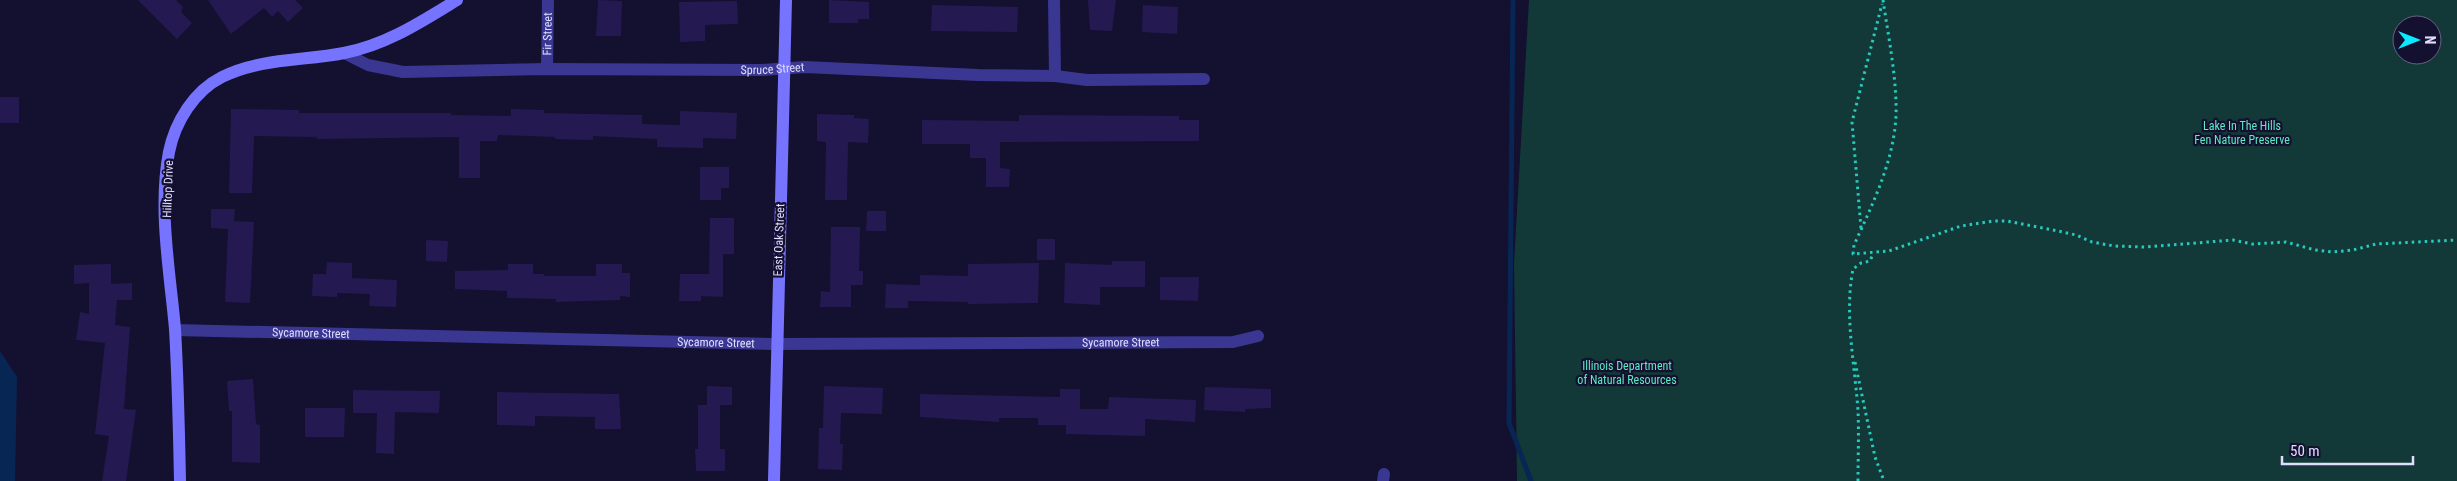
<svg xmlns="http://www.w3.org/2000/svg" width="2457" height="481" viewBox="0 0 2457 481" font-family="'Roboto Condensed',sans-serif">
	<rect width="100%" height="100%" fill="#14102f"/>
	<path fill="#123937" fill-rule="evenodd" d="M1529,0H2457V481H1517L1514,264ZM2402,25H2432V55H2402Z"/>
	<path fill="#082654" d="M0,351L17,377L15,481H0Z"/>
	<g fill="none" stroke-linecap="round" stroke-linejoin="round">
		<path stroke="#082654" stroke-width="5" d="M1513,0L1509,423L1531,481"/>
	</g>
	<g fill="#241a51">
		<path d="M138,0H176L183,7L181,12L192,23L177,39Z"/>
		<path d="M208,0H295L303,8L288,22L278,11L272,17L264,8L231,34Z"/>
		<path d="M598,0L622,1L621,36H596Z"/>
		<path d="M829,0L869,2V19H858V23H829Z"/>
		<path d="M1088,0H1116L1112,31L1090,30Z"/>
		<path d="M737,1L738,24L705,25V41L680,42L679,2Z"/>
		<path d="M932,5L1018,7L1017,32L931,31Z"/>
		<path d="M1143,5L1178,7L1177,34L1142,32Z"/>
		<rect x="0" y="97" width="19" height="26"/>
		<path d="M231,109L299,110V113H451V115L511,116V109L544,110V113L642,115V124L680,125V111L737,113L736,139L703,138V148L657,147V139L593,136V140L555,139V137L498,135L497,141H480V178H459V137L317,139V137L254,136L252,193H229Z"/>
		<path d="M817,114L854,115V118L869,119L868,143L848,142L847,200H825L826,142L817,141Z"/>
		<path d="M1019,115L1179,116V120H1199V141L1000,142V168L1010,169L1009,187H986V158H970V144H922V120L1019,121Z"/>
		<path d="M700,167H729V188H721V200H700Z"/>
		<path d="M211,209H235L234,221L254,222L250,303L225,302L228,229L211,228Z"/>
		<path d="M867,211H886V231H866Z"/>
		<path d="M710,218H734V254H723V297L701,296V301H679L680,274H709Z"/>
		<path d="M831,227H860L859,271H863V285H851V307H820L821,291L830,292Z"/>
		<rect x="1037" y="239" width="18" height="21"/>
		<path d="M426,240L448,241L447,262L426,261Z"/>
		<path d="M1112,261H1145V287H1100V305L1064,303L1065,263L1112,265Z"/>
		<path d="M327,262L352,263V278L397,280L396,307L369,306L370,294L337,293V297L312,296L313,274H326Z"/>
		<path d="M1039,263L1038,303L968,304V302L908,301V308H885L886,284L920,285V275L968,276V264Z"/>
		<path d="M111,264V284L132,283V300H117L115,325L130,327L124,409L136,410L126,481H102L109,436L95,434L105,343L76,340L80,312L89,314V283L74,284V265Z"/>
		<path d="M508,264H533V274H544V276H596V264H622V273H630V297L620,296V300L556,302V299L507,298V291L455,289V271L508,270Z"/>
		<path d="M1160,277H1199L1198,301L1160,300Z"/>
		<path d="M253,379L256,424L260,425V463L232,462V411H229L227,381Z"/>
		<path d="M707,386L732,387V405H720V449H725V471H696L695,449H698V405H707Z"/>
		<path d="M824,386L883,388L882,414L841,413L840,444H843L842,470L818,469L819,428H823Z"/>
		<path d="M1205,387L1271,389V408L1245,409V412L1204,410Z"/>
		<path d="M1060,389H1080V409H1108L1109,397L1196,400L1195,422L1145,419V436L1066,434V425H1038V418H999V422L920,417V394L1060,397Z"/>
		<path d="M353,390L440,391L439,413L395,412L394,454L376,453L377,413H353Z"/>
		<path d="M497,392L619,394L621,429H595V417L535,416V426L497,425Z"/>
		<path d="M305,408H345L344,437H305Z"/>
	</g>
	<g fill="none" stroke-linecap="round" stroke-linejoin="round">
		<g stroke="#26cabe" stroke-width="3" stroke-dasharray="2.5 4" stroke-linecap="butt">
			<path d="M1883,0C1888,34 1895,69 1896,103C1898,153 1874,201 1854,245L1853,254L1889,251L1961,226L1993,221H2007L2058,231L2076,235L2092,242L2114,246L2145,247L2233,240L2252,244L2286,242L2315,250L2332,252L2353,250L2376,244L2457,240"/>
			<path d="M1861,228L1852,122L1882,4"/>
			<path d="M1855,362L1875,457L1884,481"/>
			<path d="M1858,481C1858,458 1859,434 1858,411C1855,365 1844,315 1853,269L1861,263L1870,261L1873,254"/>
		</g>
		<g stroke="#393792" stroke-width="12">
			<path d="M1054,0L1055,76"/>
			<path id="s1" d="M344,53L368,65L403,72L547,69L761,70L805,67L978,75L1055,76L1087,80L1204,79"/>
			<path id="s2" d="M547,69L548,0"/>
			<path id="s3" d="M175,330L776,344L1233,342L1258,336"/>
			<path d="M1383,481L1384,474"/>
		</g>
		<g stroke="#7674ff" stroke-width="12">
			<path d="M180,481C179,431 178,380 175,329C170,272 158,209 169,152C175,122 194,91 222,77C260,58 304,61 344,53C386,45 421,22 457,0"/>
			<path d="M774,481L786,0"/>
		</g>
	</g>
	<g text-anchor="middle" stroke-width="4.5" stroke-linejoin="round" paint-order="stroke">
		<g font-size="12" fill="#e1ddff" stroke="#14102f">
			<text dy="4" stroke="none"><textPath href="#s2" startOffset="35">Fir Street</textPath></text>
			<text dy="4" stroke="none"><textPath href="#s1" startOffset="432">Spruce Street</textPath></text>
			<text transform="translate(168 189) rotate(-88)" y="4">Hilltop Drive</text>
			<text transform="translate(779 240) rotate(-88)" y="4">East Oak Street</text>
			<text dy="4" stroke="none"><textPath href="#s3" startOffset="136">Sycamore Street</textPath></text>
			<text dy="4" stroke="none"><textPath href="#s3" startOffset="946">Sycamore Street</textPath></text>
			<text dy="4" stroke="none"><textPath href="#s3" startOffset="541">Sycamore Street</textPath></text>
		</g>
		<g font-size="12" fill="#5debc5" stroke="#14102f">
			<text x="2242" y="130">Lake In The Hills<tspan x="2242" dy="14">Fen Nature Preserve</tspan></text>
			<text x="1627" y="370">Illinois Department<tspan x="1627" dy="14">of Natural Resources</tspan></text>
		</g>
	</g>
	<g transform="translate(2417 40) rotate(90)"><circle r="24" fill="#14102f" stroke="#666282"/>
	<path d="M0-4L9 19L0 12L-9 19Z" fill="#09eaff"/>
	<text y="-8" font-size="14" font-weight="bold" text-anchor="middle" fill="#e1ddff">N</text>
	</g>
	<path d="M2282 456v8h131v-8" fill="none" stroke="#e1ddff" stroke-width="2.5"/>
	<text x="2290" y="456" font-size="15" fill="#e1ddff" stroke="#14102f" stroke-width="4" paint-order="stroke">50 m</text>
</svg>
